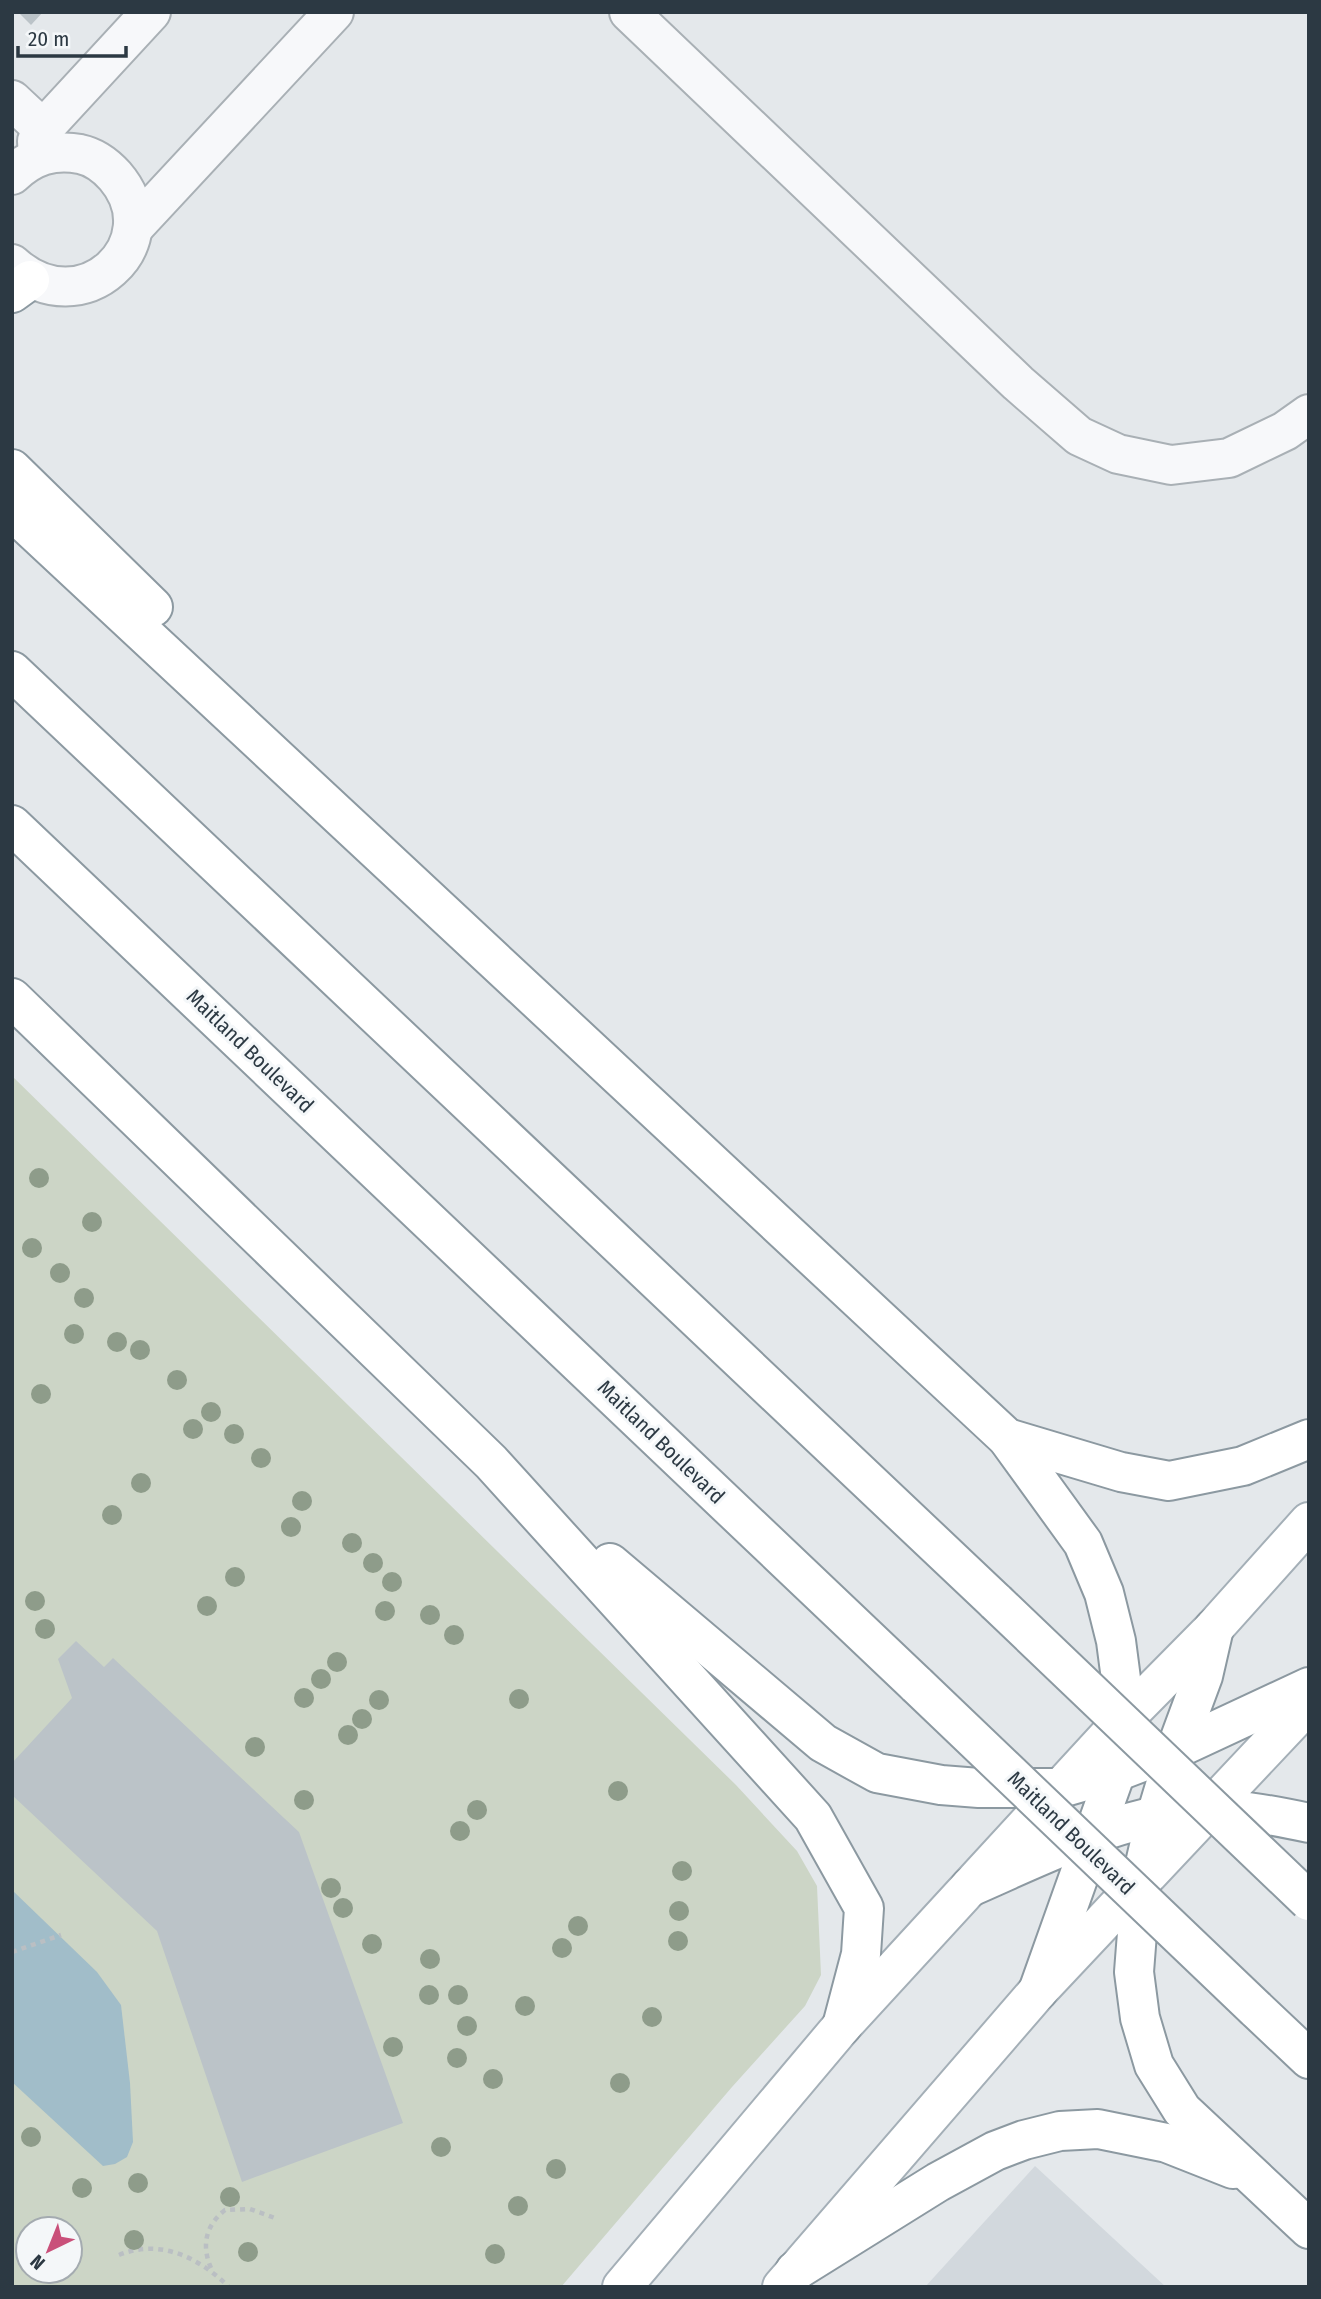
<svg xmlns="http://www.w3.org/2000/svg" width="1321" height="2299" viewBox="0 0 1321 2299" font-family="'Fira Sans Condensed',sans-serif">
	<rect width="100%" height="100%" fill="#e4e8eb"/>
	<path fill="#d2d8dd" d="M1035,2166L1166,2287H925Z"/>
	<path fill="#ccd5c6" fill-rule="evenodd" d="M12,1076L736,1785L797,1851L817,1886L821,1975L805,2006L732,2087L561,2287H12ZM28,2229H70V2271H28Z"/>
	<path fill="#a1bdc9" d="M12,1890L97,1972L121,2005L130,2083L133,2142L127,2157L115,2164L103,2166L12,2082Z"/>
	<g fill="#bbc3c8">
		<path d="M18,12H43L31,25Z"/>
		<path d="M76,1641L104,1667L113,1658L299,1832L403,2123L242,2182L157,1931L12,1795V1763L72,1698L58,1659Z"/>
	</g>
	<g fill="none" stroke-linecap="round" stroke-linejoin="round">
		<defs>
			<g id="minor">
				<path d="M629,12L1018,383L1079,436L1118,454L1171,465L1229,458L1285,431L1309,414"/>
				<path d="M12,100L43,129"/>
				<path d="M38,157L37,141L43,129L151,12"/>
				<path d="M12,175C32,156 53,149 80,154C94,157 106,166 115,176C172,242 82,328 12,264"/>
				<path d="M134,227L334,12"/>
			</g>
			<g id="major">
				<path d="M622,2287L842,2026L1126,1717L1214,1628L1309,1522"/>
				<path d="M782,2287L1038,1991L1309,1703"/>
			</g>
			<g id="highway">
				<path d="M12,293L30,280"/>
				<path d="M12,469L153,607"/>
				<path d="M12,511L1007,1438L1083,1543L1104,1593L1116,1641L1126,1717L1116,1772L1038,1991"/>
				<path d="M12,671L996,1602"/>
				<path d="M12,825L917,1685"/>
				<path d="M12,998L491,1462L813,1817L864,1908L861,1954L842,2026"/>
				<path d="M1007,1438L1121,1472L1169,1481L1243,1466L1309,1439"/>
				<path d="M610,1563L823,1743L877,1773L941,1785L979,1788H1061L1116,1772L1176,1749L1309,1687"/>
				<path d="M1214,1628L1203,1676L1176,1749L1156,1816L1141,1881L1134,1972L1140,2018L1154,2065L1182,2110L1309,2229"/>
				<path d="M970,1887C1046,1854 1124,1813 1208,1809C1235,1808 1281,1817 1309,1823"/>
				<path d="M1256,2009L1309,2059"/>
				<path d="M795,2271L938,2182L995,2151L1024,2140L1060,2131L1098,2129L1167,2143L1233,2169"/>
			</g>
		</defs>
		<use href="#minor" stroke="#a9b0b5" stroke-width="42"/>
		<use href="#major" stroke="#a4afb7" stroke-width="42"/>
		<use href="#highway" stroke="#8c99a1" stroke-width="42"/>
		<g stroke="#babfc3" stroke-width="4.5" stroke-dasharray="5 5" stroke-linecap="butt">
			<path d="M12,1952L61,1935"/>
			<path d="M119,2255C161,2238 199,2258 229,2287"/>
			<path d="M211,2268C201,2245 206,2225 225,2210L250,2209L275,2218"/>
		</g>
		<use href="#minor" stroke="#f7f8fa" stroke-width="38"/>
		<use href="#major" stroke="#fff" stroke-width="38"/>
		<use href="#highway" stroke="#fff" stroke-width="38"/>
		<defs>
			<g id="highway-bridge">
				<path d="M996,1602L1309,1901"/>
				<path d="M917,1685L1256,2009"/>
			</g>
		</defs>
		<use href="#highway-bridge" stroke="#8c99a1" stroke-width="42" stroke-linecap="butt"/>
		<use href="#highway-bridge" stroke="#fff" stroke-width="38"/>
	</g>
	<g fill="#8e9c8a">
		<circle cx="39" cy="1178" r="10"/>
		<circle cx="92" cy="1222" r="10"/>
		<circle cx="32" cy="1248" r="10"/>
		<circle cx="60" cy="1273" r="10"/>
		<circle cx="84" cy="1298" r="10"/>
		<circle cx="74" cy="1334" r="10"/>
		<circle cx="117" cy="1342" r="10"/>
		<circle cx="140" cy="1350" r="10"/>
		<circle cx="177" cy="1380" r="10"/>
		<circle cx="41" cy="1394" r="10"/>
		<circle cx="211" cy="1412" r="10"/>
		<circle cx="193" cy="1429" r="10"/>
		<circle cx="234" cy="1434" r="10"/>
		<circle cx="261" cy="1458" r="10"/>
		<circle cx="141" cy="1483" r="10"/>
		<circle cx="302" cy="1501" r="10"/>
		<circle cx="112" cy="1515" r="10"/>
		<circle cx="291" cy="1527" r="10"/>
		<circle cx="352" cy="1543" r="10"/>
		<circle cx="373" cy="1563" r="10"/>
		<circle cx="235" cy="1577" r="10"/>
		<circle cx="392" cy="1582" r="10"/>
		<circle cx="35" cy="1601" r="10"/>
		<circle cx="207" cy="1606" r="10"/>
		<circle cx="385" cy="1611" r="10"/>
		<circle cx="430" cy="1615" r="10"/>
		<circle cx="45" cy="1629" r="10"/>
		<circle cx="454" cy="1635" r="10"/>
		<circle cx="337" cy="1662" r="10"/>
		<circle cx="321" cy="1679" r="10"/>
		<circle cx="304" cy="1698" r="10"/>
		<circle cx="519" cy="1699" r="10"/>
		<circle cx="379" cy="1700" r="10"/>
		<circle cx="362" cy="1719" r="10"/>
		<circle cx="348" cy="1735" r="10"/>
		<circle cx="255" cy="1747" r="10"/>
		<circle cx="618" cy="1791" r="10"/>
		<circle cx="304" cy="1800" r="10"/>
		<circle cx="477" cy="1810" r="10"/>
		<circle cx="460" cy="1831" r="10"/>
		<circle cx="682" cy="1871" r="10"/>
		<circle cx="331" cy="1888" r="10"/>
		<circle cx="343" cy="1908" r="10"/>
		<circle cx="679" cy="1911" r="10"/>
		<circle cx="578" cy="1926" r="10"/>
		<circle cx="678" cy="1941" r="10"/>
		<circle cx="372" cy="1944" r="10"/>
		<circle cx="562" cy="1948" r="10"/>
		<circle cx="430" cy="1959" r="10"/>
		<circle cx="429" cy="1995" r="10"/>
		<circle cx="458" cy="1995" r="10"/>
		<circle cx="525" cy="2006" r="10"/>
		<circle cx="652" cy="2017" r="10"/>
		<circle cx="467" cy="2026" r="10"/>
		<circle cx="393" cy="2047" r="10"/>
		<circle cx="457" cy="2058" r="10"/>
		<circle cx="493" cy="2079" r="10"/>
		<circle cx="620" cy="2083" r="10"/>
		<circle cx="31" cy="2137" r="10"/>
		<circle cx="441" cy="2147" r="10"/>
		<circle cx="556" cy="2169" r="10"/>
		<circle cx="138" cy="2183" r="10"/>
		<circle cx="82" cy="2188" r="10"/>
		<circle cx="230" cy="2197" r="10"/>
		<circle cx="518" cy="2206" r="10"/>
		<circle cx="134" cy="2240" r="10"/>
		<circle cx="248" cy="2252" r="10"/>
		<circle cx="495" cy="2254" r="10"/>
	</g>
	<g text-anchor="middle" stroke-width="6" stroke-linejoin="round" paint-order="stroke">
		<g font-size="21" fill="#2c3943" stroke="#f4f7f9">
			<text transform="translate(250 1051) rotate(44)" y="7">Maitland Boulevard</text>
			<text transform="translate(661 1442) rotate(44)" y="7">Maitland Boulevard</text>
			<text transform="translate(1071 1833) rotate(44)" y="7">Maitland Boulevard</text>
		</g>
	</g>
	<rect width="1321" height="2299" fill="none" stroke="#2c3943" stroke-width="28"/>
	<g transform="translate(49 2250) rotate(223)"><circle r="33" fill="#f4f7f9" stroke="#a4abb0" stroke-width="2"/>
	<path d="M0-5L12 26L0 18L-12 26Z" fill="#c9507a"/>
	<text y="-10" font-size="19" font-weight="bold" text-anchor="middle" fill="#2c3943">N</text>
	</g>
	<path d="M18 46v10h108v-10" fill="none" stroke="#2c3943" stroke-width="3.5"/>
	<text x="28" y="46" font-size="21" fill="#2c3943" stroke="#f4f7f9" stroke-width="5" paint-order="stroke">20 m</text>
</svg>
